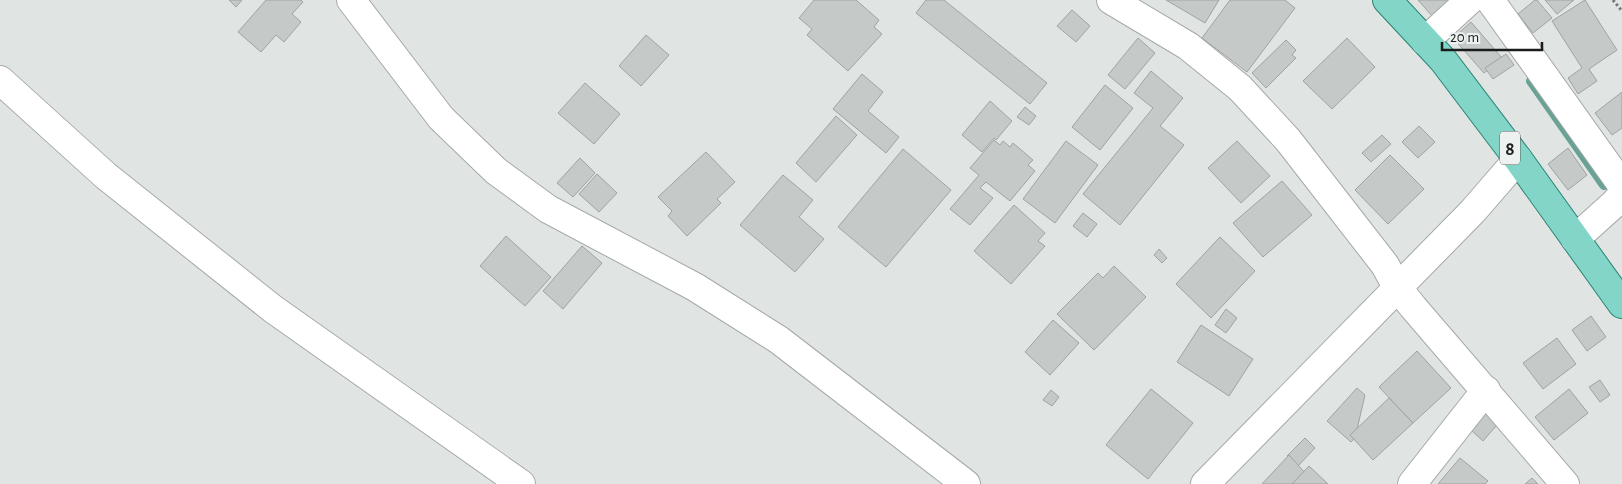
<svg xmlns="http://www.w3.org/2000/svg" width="1622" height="484" viewBox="0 0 1622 484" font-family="'Alegreya Sans',sans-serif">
	<rect width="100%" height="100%" fill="#e0e4e3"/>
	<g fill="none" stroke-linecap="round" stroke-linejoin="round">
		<path stroke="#67a294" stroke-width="10" d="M1531,81L1604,185"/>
	</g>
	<g fill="#c5c9c8" stroke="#9fa3a2">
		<path d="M229,0H242L236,7Z"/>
		<path d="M266,0H301L303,2L292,14L301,22L284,42L276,35L261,52L238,32Z"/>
		<path d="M814,0H856L879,20L874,27L882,34L848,71L807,35L812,29L799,18Z"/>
		<path d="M926,0H944L1047,83L1030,104L916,13Z"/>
		<path d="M1166,0H1219L1205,23Z"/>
		<path d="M1230,0H1285L1295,8L1247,72L1202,38Z"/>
		<path d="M1418,0H1452L1433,17Z"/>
		<path d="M1535,0H1537L1552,18L1533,33L1518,14Z"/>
		<path d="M1545,0H1574L1557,14Z"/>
		<path d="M1585,0L1617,50L1589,69L1597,81L1578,94L1568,78L1582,68L1552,21Z"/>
		<path d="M1072,10L1090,26L1076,42L1057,26Z"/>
		<path d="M1471,22L1502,58L1484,73L1453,38Z"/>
		<path d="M646,35L669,55L641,86L619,66Z"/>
		<path d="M1138,38L1155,53L1125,89L1108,75Z"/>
		<path d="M1347,38L1375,67L1332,109L1303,81Z"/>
		<path d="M1286,40L1296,50L1292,55L1296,58L1266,88L1252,73Z"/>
		<path d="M1506,54L1514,65L1493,79L1485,68Z"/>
		<path d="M1151,71L1183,98L1160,126L1184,145L1120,225L1083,194L1153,108L1134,93Z"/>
		<path d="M862,74L883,92L868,111L899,137L886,153L833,109Z"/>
		<path d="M585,83L620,114L594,144L558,113Z"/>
		<path d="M1105,85L1133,108L1100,150L1072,127Z"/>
		<path d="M1622,92V128L1612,135L1595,113Z"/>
		<path d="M990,101L1012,121L996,140L994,138L982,152L962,135Z"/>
		<path d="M1025,107L1036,116L1029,125L1017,117Z"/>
		<path d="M836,116L857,135L816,182L796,163Z"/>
		<path d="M1419,126L1435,142L1418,158L1402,142Z"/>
		<path d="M1382,135L1391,144L1371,162L1362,153Z"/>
		<path d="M994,140L1000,145L1003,141L1010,147L1013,143L1033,160L1028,165L1035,171L1010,201L986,182L980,188L993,198L970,225L950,209L979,175L970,168Z"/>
		<path d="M1066,141L1098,165L1055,223L1023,199Z"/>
		<path d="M1237,141L1270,176L1241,203L1208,168Z"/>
		<path d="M1568,148L1587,175L1568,190L1548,164Z"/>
		<path d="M903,149L951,190L886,267L838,227Z"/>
		<path d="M706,152L735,182L717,199L721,203L687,236L668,216L672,211L658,197Z"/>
		<path d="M1390,155L1424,189L1388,224L1355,190Z"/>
		<path d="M580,158L595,173L573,197L557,183Z"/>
		<path d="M597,174L617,193L599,212L579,194Z"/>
		<path d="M783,175L813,200L799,217L824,239L795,272L740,225Z"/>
		<path d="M1282,181L1312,215L1263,257L1233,223Z"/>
		<path d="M1014,205L1045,233L1038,241L1045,246L1011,284L974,251Z"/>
		<path d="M1083,213L1097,224L1087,237L1073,226Z"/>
		<path d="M506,236L551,277L525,306L480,266Z"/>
		<path d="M1220,237L1255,271L1211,318L1176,284Z"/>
		<path d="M582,246L602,263L563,309L543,291Z"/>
		<path d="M1159,249L1167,258L1162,263L1154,255Z"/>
		<path d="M1114,266L1146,297L1094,350L1057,314L1098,273L1103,278Z"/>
		<path d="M1226,309L1237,318L1226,333L1215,325Z"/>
		<path d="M1591,316L1606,337L1587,351L1572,330Z"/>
		<path d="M1053,320L1079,343L1050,375L1025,352Z"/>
		<path d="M1201,325L1253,359L1229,396L1177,362Z"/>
		<path d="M1557,338L1576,364L1543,389L1523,363Z"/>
		<path d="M1417,351L1451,388L1413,423L1379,387Z"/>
		<path d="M1600,380L1610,395L1600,402L1589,387Z"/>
		<path d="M1357,388L1365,395L1355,438L1351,442L1327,421Z"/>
		<path d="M1151,389L1193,423L1148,479L1106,445Z"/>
		<path d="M1569,389L1588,413L1554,440L1535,417Z"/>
		<path d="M1051,390L1059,397L1052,406L1043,400Z"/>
		<path d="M1389,398L1413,423L1373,460L1350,435Z"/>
		<path d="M1490,408L1503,418L1483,441L1471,430Z"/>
		<path d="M1305,438L1315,448L1298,466L1287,456Z"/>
		<path d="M1289,455L1307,475L1296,484H1262Z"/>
		<path d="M1460,458L1488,481L1485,484H1438Z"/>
		<path d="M1309,466L1328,484H1292Z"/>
		<path d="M1532,478L1538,484H1525Z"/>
	</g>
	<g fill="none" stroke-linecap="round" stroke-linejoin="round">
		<defs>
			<g id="minor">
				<path d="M351,0L441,118L496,171L548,209L695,287L779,340L966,484"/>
				<path d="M1111,0L1188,46L1240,88L1288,140L1385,265L1397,287L1413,307L1565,484"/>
				<path d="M1490,0L1622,185"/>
				<path d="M1425,41L1470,0"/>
				<path d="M1575,239L1615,203L1622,194"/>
				<path d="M1412,484L1486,390"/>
			</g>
			<g id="tertiary">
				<path d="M0,80L106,176L273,309L521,484"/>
				<path d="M1205,484L1473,211L1518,159"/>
			</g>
			<path id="primary" d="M1387,0L1443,60L1518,159L1622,304"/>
		</defs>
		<use href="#minor" stroke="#a5a9a8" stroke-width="30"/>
		<use href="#tertiary" stroke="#a5a9a8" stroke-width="30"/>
		<use href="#primary" stroke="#298372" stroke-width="30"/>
		<path stroke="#747676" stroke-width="3" stroke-dasharray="2.5 2.5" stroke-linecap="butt" d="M1613,0L1622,11"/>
		<use href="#minor" stroke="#fff" stroke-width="28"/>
		<use href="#tertiary" stroke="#fff" stroke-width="28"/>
		<use href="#primary" stroke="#83d6c7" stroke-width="28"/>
	</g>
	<g text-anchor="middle" stroke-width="4" stroke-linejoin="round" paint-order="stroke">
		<rect fill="#edf1f0" stroke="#5a5c5c" stroke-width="1" x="1500" y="131.5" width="20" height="33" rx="4"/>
		<g font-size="19" font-weight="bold" fill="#1b1c1c">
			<text x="1510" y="155">8</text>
		</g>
	</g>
	<path d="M1442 42v8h100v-8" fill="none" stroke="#1b1c1c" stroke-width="2.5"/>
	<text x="1450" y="42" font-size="15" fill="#1b1c1c" stroke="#edf1f0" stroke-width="4" paint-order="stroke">20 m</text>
</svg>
